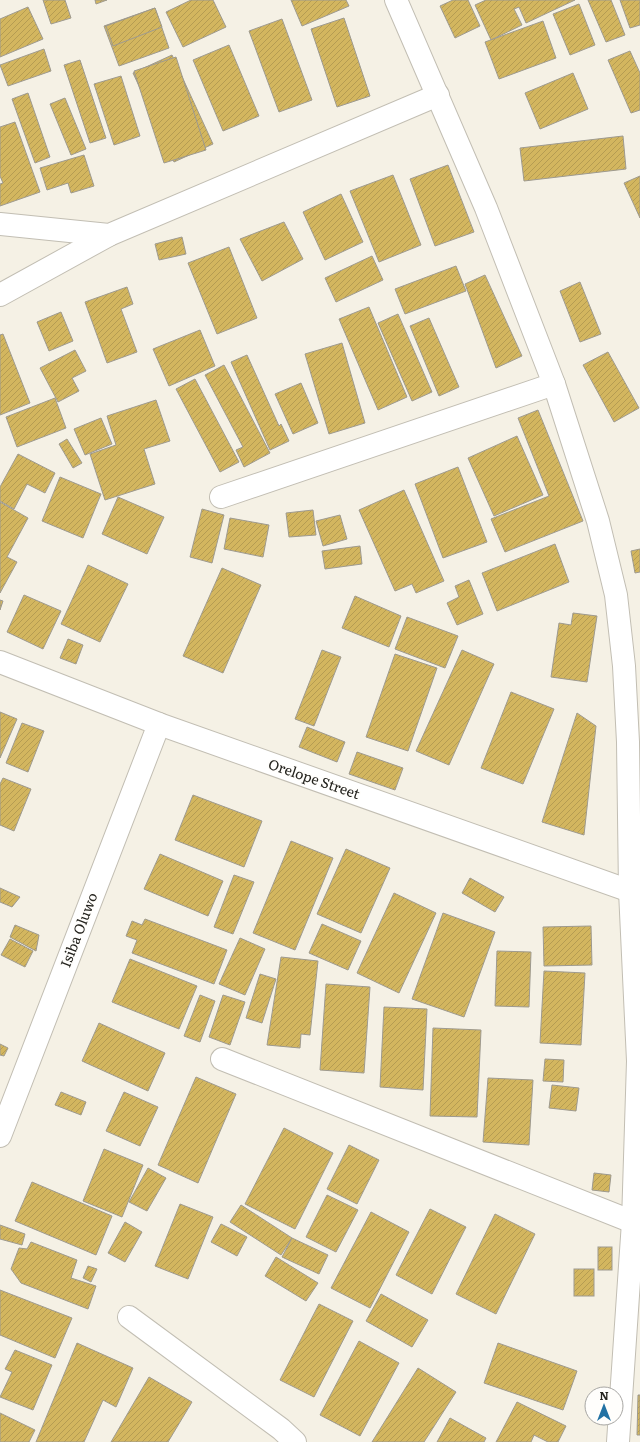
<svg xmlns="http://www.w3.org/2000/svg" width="640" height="1442" viewBox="0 0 640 1442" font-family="Literata,serif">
	<defs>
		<pattern id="building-hatch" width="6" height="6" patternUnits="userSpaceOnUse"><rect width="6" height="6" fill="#d3b65f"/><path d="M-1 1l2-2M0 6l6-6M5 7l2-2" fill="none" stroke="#b59c52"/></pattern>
	</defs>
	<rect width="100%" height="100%" fill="#f5f1e5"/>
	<g fill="url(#building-hatch)" stroke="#9e9a8f">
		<path d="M43,0H65L71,18L51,24Z"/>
		<path d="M95,0H107L96,4Z"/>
		<path d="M191,0H213L226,27L183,47L166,12Z"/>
		<path d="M291,0H346L349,6L302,26Z"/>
		<path d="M453,0H468L480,26L455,38L440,6Z"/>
		<path d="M486,0H575L526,23L519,7L514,9L522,25L491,40L475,5Z"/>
		<path d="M588,0H611L625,35L606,42Z"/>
		<path d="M620,0H640V25L630,28Z"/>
		<path d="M579,4L595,45L570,55L553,14Z"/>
		<path d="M28,7L43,39L0,57V19Z"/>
		<path d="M155,8L169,48L119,66L104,26Z"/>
		<path d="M155,8L162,27L113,46L106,26Z"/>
		<path d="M344,18L370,96L337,107L311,29Z"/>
		<path d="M282,19L312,100L279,112L249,31Z"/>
		<path d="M543,21L556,58L499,79L485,42Z"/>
		<path d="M229,45L259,116L223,131L193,60Z"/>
		<path d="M44,49L51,71L8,86L0,65Z"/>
		<path d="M630,51L640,73V110L631,113L608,60Z"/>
		<path d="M172,55L213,144L174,162L133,73Z"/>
		<path d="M176,57L206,150L164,163L134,71Z"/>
		<path d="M80,60L106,138L90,143L64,65Z"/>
		<path d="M573,73L588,109L540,129L525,93Z"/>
		<path d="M121,76L140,136L114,145L94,84Z"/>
		<path d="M28,93L50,157L35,163L12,99Z"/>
		<path d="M65,98L86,149L71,155L50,104Z"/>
		<path d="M15,122L40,192L0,206V184L3,183L0,176V127Z"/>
		<path d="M623,136L626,169L524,181L520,148Z"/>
		<path d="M84,155L94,186L71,193L68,183L47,190L40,168Z"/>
		<path d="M448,165L474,232L435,246L410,179Z"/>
		<path d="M393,175L421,245L379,262L350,191Z"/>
		<path d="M640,176V218L624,183Z"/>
		<path d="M341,194L363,242L325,260L303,212Z"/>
		<path d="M284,222L303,259L262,281L240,239Z"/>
		<path d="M182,237L186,254L159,260L155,244Z"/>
		<path d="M229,247L257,318L217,334L188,263Z"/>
		<path d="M372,256L383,280L336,302L325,278Z"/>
		<path d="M456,266L466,291L405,314L395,289Z"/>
		<path d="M485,275L522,356L496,368L465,284Z"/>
		<path d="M580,282L601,334L580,342L560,291Z"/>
		<path d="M127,287L133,304L121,309L137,352L107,363L85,302Z"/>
		<path d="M369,307L407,397L378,410L339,319Z"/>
		<path d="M61,312L73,341L49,351L37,322Z"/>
		<path d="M398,314L432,392L412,401L378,323Z"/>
		<path d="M429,318L459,387L439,396L410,326Z"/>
		<path d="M200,330L215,366L169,386L153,349Z"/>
		<path d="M3,334L30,403L0,415V335Z"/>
		<path d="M342,343L365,423L329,434L305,354Z"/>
		<path d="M75,350L86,371L72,378L79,391L58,402L40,368Z"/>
		<path d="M608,352L639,408L614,422L583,365Z"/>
		<path d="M247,355L279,426L281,424L289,441L270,450L231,362Z"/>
		<path d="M224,365L270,453L244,467L236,450L243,447L205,375Z"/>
		<path d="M195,379L239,462L220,472L176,389Z"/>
		<path d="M301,383L318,423L293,434L275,394Z"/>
		<path d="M55,398L66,428L17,447L6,417Z"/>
		<path d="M156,400L170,441L144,449L155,484L105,500L90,454L116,445L107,416Z"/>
		<path d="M538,410L583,521L505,552L491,519L549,496L518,418Z"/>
		<path d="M101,418L112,444L85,455L74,429Z"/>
		<path d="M517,436L543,495L494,516L468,458Z"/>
		<path d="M67,439L82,463L73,468L59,444Z"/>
		<path d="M18,454L55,473L45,493L27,484L14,509L0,501V487Z"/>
		<path d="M458,467L487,542L443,558L415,484Z"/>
		<path d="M60,477L101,494L83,538L42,521Z"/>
		<path d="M404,490L444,581L416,593L412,584L395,591L359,510Z"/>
		<path d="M118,497L164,517L147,554L102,534Z"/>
		<path d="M0,502L28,518L7,557L17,562L0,593Z"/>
		<path d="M202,509L224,515L212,563L190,557Z"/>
		<path d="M313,510L316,535L289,537L286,513Z"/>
		<path d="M340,515L347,539L323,546L316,521Z"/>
		<path d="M230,518L269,525L263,557L224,549Z"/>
		<path d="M555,544L569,582L497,611L482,573Z"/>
		<path d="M360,546L362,564L325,569L322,551Z"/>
		<path d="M640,549V572L635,573L631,551Z"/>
		<path d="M88,565L128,584L100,642L61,624Z"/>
		<path d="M222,568L261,585L223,673L183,656Z"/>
		<path d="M469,580L483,614L457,625L447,603L459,597L455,586Z"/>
		<path d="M24,595L61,611L43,649L7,632Z"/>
		<path d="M355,596L401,616L389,647L342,628Z"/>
		<path d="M0,600L3,601L0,610Z"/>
		<path d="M573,613L597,616L587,682L551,677L559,623L571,625Z"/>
		<path d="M407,617L458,636L445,668L395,649Z"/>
		<path d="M68,639L83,645L76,664L60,658Z"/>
		<path d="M322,650L341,657L314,726L295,719Z"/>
		<path d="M462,650L494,664L449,765L416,751Z"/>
		<path d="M395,654L437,668L408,751L366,737Z"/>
		<path d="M511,692L554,709L523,784L481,768Z"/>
		<path d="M0,712L17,719L0,758Z"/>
		<path d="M577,713L596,726L584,835L542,822Z"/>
		<path d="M22,723L44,731L28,772L6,763Z"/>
		<path d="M307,727L345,742L337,762L299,747Z"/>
		<path d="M357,752L403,768L395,790L349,774Z"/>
		<path d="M3,778L31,789L14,831L0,825V784Z"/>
		<path d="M193,795L262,821L244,867L175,840Z"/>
		<path d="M291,841L333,858L295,950L253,933Z"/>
		<path d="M346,849L390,868L361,933L317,914Z"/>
		<path d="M160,854L223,881L208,916L144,889Z"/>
		<path d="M234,875L254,882L233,934L214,927Z"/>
		<path d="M470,878L504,897L495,912L462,893Z"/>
		<path d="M0,888L20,897L12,907L0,902Z"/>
		<path d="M394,893L436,913L399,993L357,973Z"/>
		<path d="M443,913L495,932L464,1017L412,999Z"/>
		<path d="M145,919L227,950L214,984L132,953L137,940L126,936L132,921L142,925Z"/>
		<path d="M322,924L361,941L348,970L309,953Z"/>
		<path d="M15,925L39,935L36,951L10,937Z"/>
		<path d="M591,926L592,965L544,966L543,927Z"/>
		<path d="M240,938L265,949L245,995L219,984Z"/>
		<path d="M10,939L33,951L25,967L1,955Z"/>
		<path d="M497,951L531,952L529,1007L495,1006Z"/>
		<path d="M281,957L318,961L310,1035L301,1034L300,1048L267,1045Z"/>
		<path d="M130,959L197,986L179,1029L112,1002Z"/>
		<path d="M544,971L585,973L581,1045L540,1043Z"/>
		<path d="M260,974L276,979L262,1023L246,1018Z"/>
		<path d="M326,984L370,987L364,1073L320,1070Z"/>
		<path d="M200,995L215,1001L200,1042L184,1036Z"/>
		<path d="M223,995L245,1002L230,1045L209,1037Z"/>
		<path d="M384,1007L427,1009L423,1090L380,1087Z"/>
		<path d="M99,1023L165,1053L148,1091L82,1061Z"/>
		<path d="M433,1028L481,1030L477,1117L430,1116Z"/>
		<path d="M0,1044L8,1048L4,1056L0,1055Z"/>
		<path d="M545,1059L564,1060L563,1082L543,1081Z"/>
		<path d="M196,1077L236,1094L198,1183L158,1165Z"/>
		<path d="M488,1078L533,1080L529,1145L483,1142Z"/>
		<path d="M552,1085L579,1088L576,1111L549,1108Z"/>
		<path d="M61,1092L86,1102L81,1115L55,1105Z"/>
		<path d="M124,1092L158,1107L140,1146L106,1131Z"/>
		<path d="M284,1128L333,1153L295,1229L245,1204Z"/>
		<path d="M349,1145L379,1160L357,1204L327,1189Z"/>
		<path d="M104,1149L143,1165L122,1217L83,1201Z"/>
		<path d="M148,1168L166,1178L147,1211L129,1202Z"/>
		<path d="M594,1173L611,1175L609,1192L592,1190Z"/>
		<path d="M32,1182L112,1216L96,1255L15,1221Z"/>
		<path d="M327,1195L358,1210L336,1252L306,1237Z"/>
		<path d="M180,1204L213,1217L188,1279L155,1266Z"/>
		<path d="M241,1205L292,1238L281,1255L230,1222Z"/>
		<path d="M430,1209L466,1227L432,1294L396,1275Z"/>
		<path d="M371,1212L409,1232L370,1308L331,1288Z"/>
		<path d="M495,1214L535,1234L496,1314L456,1294Z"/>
		<path d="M125,1222L142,1232L125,1262L108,1253Z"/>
		<path d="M221,1224L247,1237L237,1256L211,1242Z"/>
		<path d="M0,1225L25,1234L22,1245L0,1239Z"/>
		<path d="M292,1238L328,1255L319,1274L282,1257Z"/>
		<path d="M31,1242L77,1260L71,1278L96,1286L88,1309L21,1283L11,1269L19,1248L27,1249Z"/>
		<rect x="598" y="1247" width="14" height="23"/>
		<path d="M276,1257L318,1283L306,1301L265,1276Z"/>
		<path d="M88,1266L97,1269L91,1282L83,1278Z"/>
		<rect x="574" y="1269" width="20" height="27"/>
		<path d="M0,1290L72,1318L55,1358L0,1335Z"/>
		<path d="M381,1294L428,1320L412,1347L366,1321Z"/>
		<path d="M319,1304L353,1321L314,1397L280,1380Z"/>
		<path d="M359,1341L399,1363L360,1436L320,1415Z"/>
		<path d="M77,1343L133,1368L116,1407L103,1400L84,1442H36Z"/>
		<path d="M498,1343L577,1371L563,1410L484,1383Z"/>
		<path d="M15,1350L52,1365L33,1410L0,1397L12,1372L5,1369Z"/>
		<path d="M418,1368L456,1392L424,1442H372Z"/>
		<path d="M149,1377L192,1402L168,1442H111Z"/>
		<path d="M638,1395H640V1435H637Z"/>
		<path d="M517,1402L566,1426L558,1442H548L534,1435L531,1442H496Z"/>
		<path d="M0,1413L35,1430L29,1442H0Z"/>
		<path d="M450,1418L486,1438L484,1442H437Z"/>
	</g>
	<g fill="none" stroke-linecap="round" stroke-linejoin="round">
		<defs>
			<g id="street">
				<path d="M396,0L486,208L554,384L598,521L616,595L624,666L628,742L630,891L638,1061L633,1222L618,1442"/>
				<path d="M0,224L109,235L438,95"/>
				<path d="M0,295L109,235"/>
				<path d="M221,497L554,384"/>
				<path d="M0,662L159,724L630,891"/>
				<path d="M222,1059L633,1222"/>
				<path d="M0,1136L159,724"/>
				<path d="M129,1317L281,1429L295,1442"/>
			</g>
		</defs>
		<use href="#street" stroke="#c2beb3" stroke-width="24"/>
		<use href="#street" stroke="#fff" stroke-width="22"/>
	</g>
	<g text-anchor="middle" stroke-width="3.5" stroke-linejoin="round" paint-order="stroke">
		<g font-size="14" fill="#24231e" stroke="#fffefc">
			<text transform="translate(314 779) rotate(19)" y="5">Orelope Street</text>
			<text transform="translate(79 930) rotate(-69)" y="5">Isiba Oluwo</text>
		</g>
	</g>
	<g transform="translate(604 1406)"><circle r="19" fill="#fffefc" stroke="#a7a6a3"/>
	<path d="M0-3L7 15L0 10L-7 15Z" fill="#2272a4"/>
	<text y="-6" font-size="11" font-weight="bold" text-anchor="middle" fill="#24231e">N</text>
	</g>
</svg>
